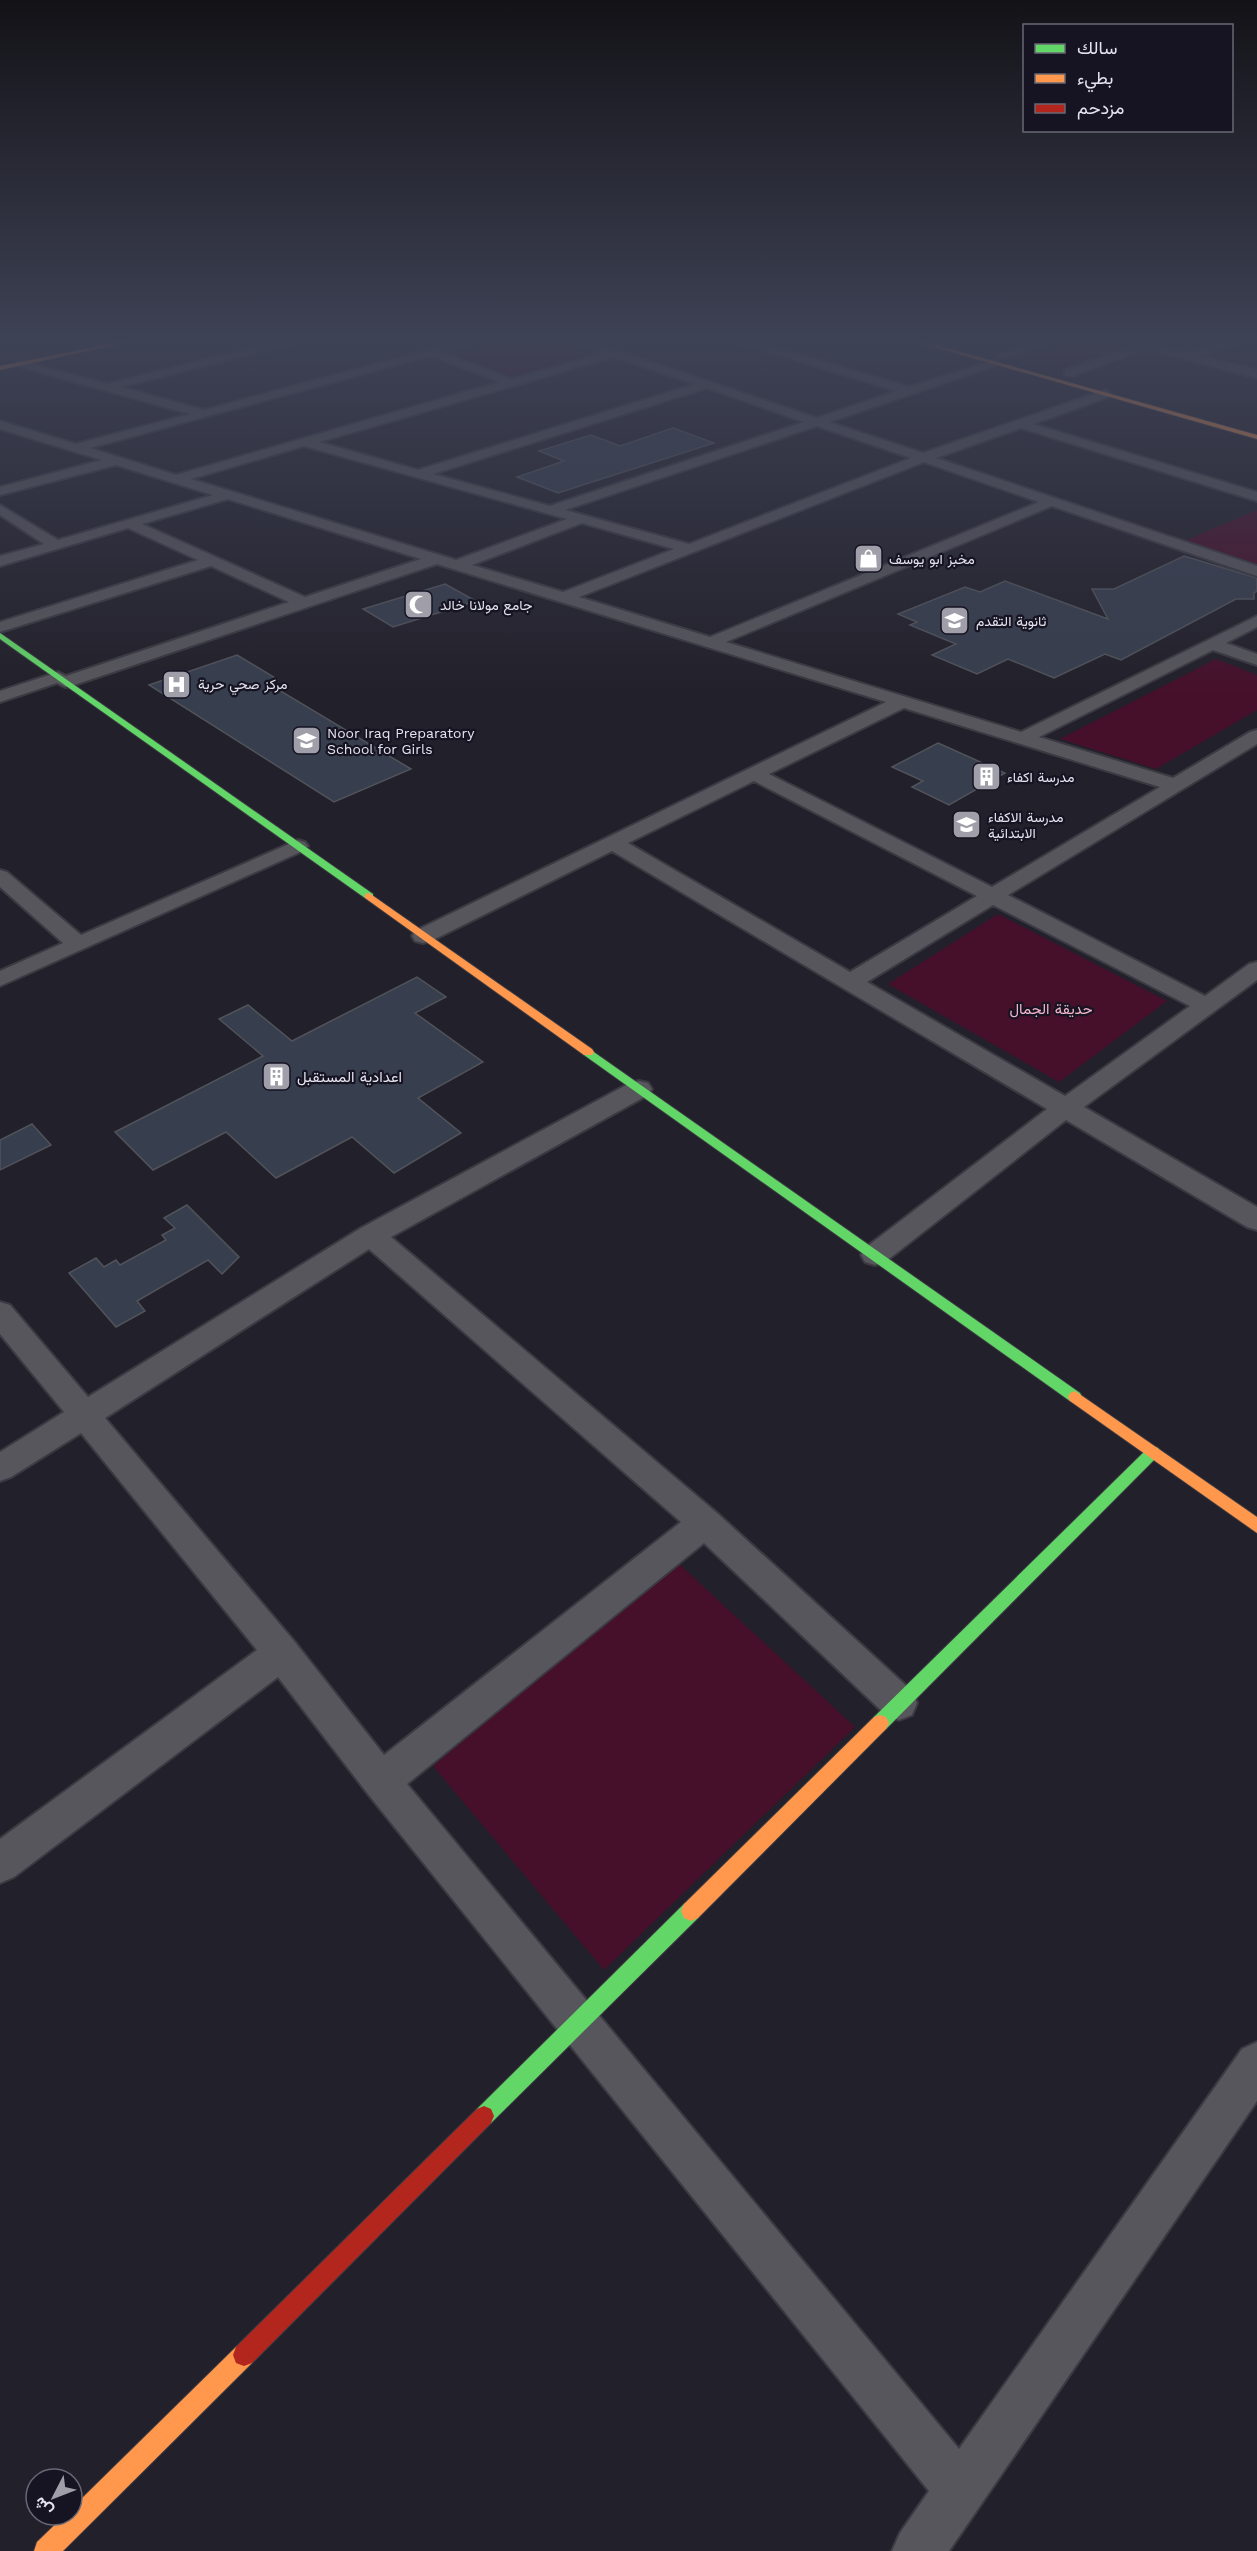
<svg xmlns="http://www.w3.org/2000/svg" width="1257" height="2551" viewBox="0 0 1257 2551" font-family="'Work Sans',Vazirmatn,sans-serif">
	<rect width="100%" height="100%" fill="#22202a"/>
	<g fill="#46102a">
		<path d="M512,337H540L591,354L512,377L448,354Z"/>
		<path d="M1082,337L1130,348L1070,368L1024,356Z"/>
		<path d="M1257,510V565L1184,541Z"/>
		<path d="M1216,659L1257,675V710L1156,769L1060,739Z"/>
		<path d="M998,914L1167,1001L1059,1082L888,984Z"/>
		<path d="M677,1562L855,1727L604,1970L433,1766Z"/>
	</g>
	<g fill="#373e4d" stroke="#51535a" stroke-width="1.5">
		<path d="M673,428L714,443L558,493L517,477L564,461L539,451L591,435L620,446Z"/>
		<path d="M1184,556L1257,578V591L1254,593V599H1236L1121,660L1105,654L1054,678L1008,659L977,674L932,655L956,644L910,625L917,622L898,614L965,587L980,592L1005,581L1108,619L1092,589H1114Z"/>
		<path d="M445,584L476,601L393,627L363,609Z"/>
		<path d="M237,655L277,679L267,683L411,769L334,802L149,685Z"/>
		<path d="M938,743L1005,773L949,805L912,787L923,781L892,767Z"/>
		<path d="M417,977L446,997L415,1013L483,1062L418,1098L461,1133L394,1173L352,1137L276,1178L226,1132L153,1170L115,1132L263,1056L219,1019L248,1005L292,1041Z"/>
		<path d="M32,1124L51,1145L0,1170V1140Z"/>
		<path d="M187,1205L239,1257L222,1274L208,1260L137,1301L145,1311L116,1327L69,1273L96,1258L104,1267L116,1260L120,1265L166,1240L162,1235L175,1228L164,1218Z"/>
	</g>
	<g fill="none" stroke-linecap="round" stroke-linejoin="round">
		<defs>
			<g id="street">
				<path d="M295,337H313L311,339L121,387L204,410L476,337H494L443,353L512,379L603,353L561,337H577L817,418L896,391L727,339L726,337H742L909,387L994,360L998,361V365L829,422L923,453L1105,390L1111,394L1109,397L1033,424L1257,492V501L1021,428L936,458L1257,566V576L1052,506L726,642L1021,732L1257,616V627L1226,643L1257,654V665L1213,650L1039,737L1173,778L1250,732L1257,730V744L1008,895L1205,996L1249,964L1257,962V980L1084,1107L1257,1207V1230L1247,1227L1066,1120L885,1262L875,1265L865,1262L861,1255L865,1248L1047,1109L612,851L431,941L423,943L415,941L412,936L415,931L886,702L437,564L71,686L65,687L57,683L0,702V691L58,672L66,676L289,602L211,566L0,632V622L198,560L128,528L0,566V556L44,544L0,515V505L58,540L213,495L116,465L0,495V487L102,460L0,429V421L76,444L190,414L17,366V362L21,361L107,384ZM430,356L500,382L176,475L90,448ZM614,357L695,384L418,470L319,442ZM707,388L804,422L550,506L433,474ZM817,426L911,458L689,544L565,510ZM304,446L567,519L456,560L191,479ZM924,462L1039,502L710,637L579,597ZM228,499L421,559L305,597L142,524ZM582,523L674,549L563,592L472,565ZM904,708L1160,787L992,887L769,774ZM754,781L977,896L850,972L628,843ZM993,905L1190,1006L1065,1096L867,982Z"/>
				<path d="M1049,337H1066L1007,357H999L997,355Z"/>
				<path d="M1104,337H1121L1188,353L1234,337H1249L1248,339L1201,356L1257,370V378L1145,349L1073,376H1065V370L1133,346L1105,339Z"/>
				<path d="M298,840L305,842L308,846L305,850L0,986V971L63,943L0,887V870L7,872L81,935Z"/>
				<path d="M639,1081L648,1083L652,1089L648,1095L391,1237L717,1513L912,1691L917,1703L912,1715L899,1720L886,1715L704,1543L407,1784L959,2449L1242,2049L1257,2042V2101L949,2551H892L900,2533L929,2491L368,1794L278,1677L14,1877L0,1883V1839L257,1650L81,1433L11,1477L0,1481V1452L64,1412L0,1334V1302L10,1305L88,1397L361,1228L630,1083ZM369,1249L681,1522L384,1755L294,1641L105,1418Z"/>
			</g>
			<g id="fast">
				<path d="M0,633L373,894V898H365L0,639Z"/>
				<path d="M588,1048L1080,1393L1082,1397L1080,1401L1075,1403L1070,1401L584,1055L582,1052L584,1049Z"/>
				<path d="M1153,1446L1158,1448L1161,1452L1158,1456L886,1729L880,1731L874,1729L871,1723L874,1717L1148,1448Z"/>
				<path d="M691,1901L698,1904L701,1911L698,1918L491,2123L484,2126L477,2123L474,2116L477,2109L684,1904Z"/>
			</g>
			<g id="slow">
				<path d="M144,337H153L0,370V366Z"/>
				<path d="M899,337H907L1257,435V439Z"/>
				<path d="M369,893L592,1049L594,1052L592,1055H584L365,898V894Z"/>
				<path d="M1075,1391L1257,1517V1533L1070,1401L1068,1397L1070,1393Z"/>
				<path d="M880,1715L886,1717L889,1723L886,1729L698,1918L691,1921L684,1918L681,1911L684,1904L874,1717Z"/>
				<path d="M244,2344L252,2347L255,2355L252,2363L63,2551H34L37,2542L65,2515H72V2508L236,2347Z"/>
			</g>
			<path id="jam" d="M484,2106L491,2109L494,2116L491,2123L252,2363L244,2366L236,2363L233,2355L236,2347L477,2109Z"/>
		</defs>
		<use href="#street" stroke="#3b3a42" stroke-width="4"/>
		<use href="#fast" stroke="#3b3a42" stroke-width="2"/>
		<use href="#slow" stroke="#3b3a42" stroke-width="2"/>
		<use href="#jam" stroke="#3b3a42" stroke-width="2"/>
		<use href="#street" fill="#57565c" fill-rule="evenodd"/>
		<use href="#fast" fill="#63d668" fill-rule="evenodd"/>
		<use href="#slow" fill="#ff974d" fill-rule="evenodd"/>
		<use href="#jam" fill="#b3261e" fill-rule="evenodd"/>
	</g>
	<linearGradient id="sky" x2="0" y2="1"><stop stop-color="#131217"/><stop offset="0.49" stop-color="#3e4255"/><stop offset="1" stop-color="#3e4255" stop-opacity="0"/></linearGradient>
	<rect width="1257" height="694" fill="url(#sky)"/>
	<defs>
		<symbol id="shop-square" viewBox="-11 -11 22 22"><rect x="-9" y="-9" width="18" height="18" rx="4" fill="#a09fa9" stroke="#161423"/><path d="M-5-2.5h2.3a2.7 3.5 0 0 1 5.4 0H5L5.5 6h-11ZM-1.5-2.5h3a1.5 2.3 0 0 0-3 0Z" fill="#fff"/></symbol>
		<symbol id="mosque-square" viewBox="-11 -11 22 22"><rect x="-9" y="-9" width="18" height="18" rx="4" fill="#a09fa9" stroke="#161423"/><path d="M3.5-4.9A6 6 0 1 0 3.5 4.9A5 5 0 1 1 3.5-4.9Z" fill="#fff"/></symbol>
		<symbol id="school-square" viewBox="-11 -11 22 22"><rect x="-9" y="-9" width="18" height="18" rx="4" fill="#a09fa9" stroke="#161423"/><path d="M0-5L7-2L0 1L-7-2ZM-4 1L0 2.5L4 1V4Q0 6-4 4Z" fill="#fff"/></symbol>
		<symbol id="hospital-square" viewBox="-11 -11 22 22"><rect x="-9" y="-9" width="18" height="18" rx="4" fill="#a09fa9" stroke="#161423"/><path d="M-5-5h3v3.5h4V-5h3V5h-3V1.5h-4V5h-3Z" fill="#fff"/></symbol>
		<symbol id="building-square" viewBox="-11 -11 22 22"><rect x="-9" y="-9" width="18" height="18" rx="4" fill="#a09fa9" stroke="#161423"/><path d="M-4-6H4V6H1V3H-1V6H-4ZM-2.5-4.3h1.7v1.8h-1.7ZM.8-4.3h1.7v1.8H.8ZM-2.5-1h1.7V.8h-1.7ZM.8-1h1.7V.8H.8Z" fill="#fff"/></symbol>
	</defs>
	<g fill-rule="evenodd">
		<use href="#shop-square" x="852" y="542" width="33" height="33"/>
		<use href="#mosque-square" x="402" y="588" width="33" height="33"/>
		<use href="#school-square" x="938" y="604" width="33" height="33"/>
		<use href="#hospital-square" x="160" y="668" width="33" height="33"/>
		<use href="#school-square" x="290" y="724" width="33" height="33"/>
		<use href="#building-square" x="970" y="760" width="33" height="33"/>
		<use href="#school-square" x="950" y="808" width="33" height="33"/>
		<use href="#building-square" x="260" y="1060" width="33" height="33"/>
	</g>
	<g text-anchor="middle" stroke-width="4.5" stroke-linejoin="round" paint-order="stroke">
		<g font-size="14" fill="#e4e3ee" stroke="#161423" text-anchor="start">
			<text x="889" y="564">مخبز ابو يوسف</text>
			<text x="440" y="610">جامع مولانا خالد</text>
			<text x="976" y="626">ثانوية التقدم</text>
			<text x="198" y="689">مركز صحي حرية</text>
			<text x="327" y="738">Noor Iraq Preparatory<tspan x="327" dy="16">School for Girls</tspan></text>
			<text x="1007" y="782">مدرسة اكفاء</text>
			<text x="988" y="822">مدرسة الاكفاء<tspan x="988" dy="16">الابتدائية</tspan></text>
		</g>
		<g font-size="15" fill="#f5b6ca" stroke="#161423">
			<text x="1051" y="1014">حديقة الجمال</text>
		</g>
		<g font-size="15" fill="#e4e3ee" stroke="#161423" text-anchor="start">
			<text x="297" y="1082">اعدادية المستقبل</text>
		</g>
	</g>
	<rect x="1023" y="24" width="210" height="108" fill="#161423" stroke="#686774" stroke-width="1.5"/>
	<rect x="1035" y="44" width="30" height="9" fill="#63d668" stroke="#686774" stroke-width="1.5"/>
	<text x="1077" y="54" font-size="18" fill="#e4e3ee">سالك</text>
	<rect x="1035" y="74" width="30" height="9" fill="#ff974d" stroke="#686774" stroke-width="1.5"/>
	<text x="1077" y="84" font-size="18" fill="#e4e3ee">بطيء</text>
	<rect x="1035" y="104" width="30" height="9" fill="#b3261e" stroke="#686774" stroke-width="1.5"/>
	<text x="1077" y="114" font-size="18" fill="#e4e3ee">مزدحم</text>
	<g transform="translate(54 2497) rotate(228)"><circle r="28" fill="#161423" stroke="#686774" stroke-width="1.5"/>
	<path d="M0-4.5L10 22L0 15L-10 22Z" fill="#a09fa9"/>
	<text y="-9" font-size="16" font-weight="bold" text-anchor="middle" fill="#e4e3ee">ش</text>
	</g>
</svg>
